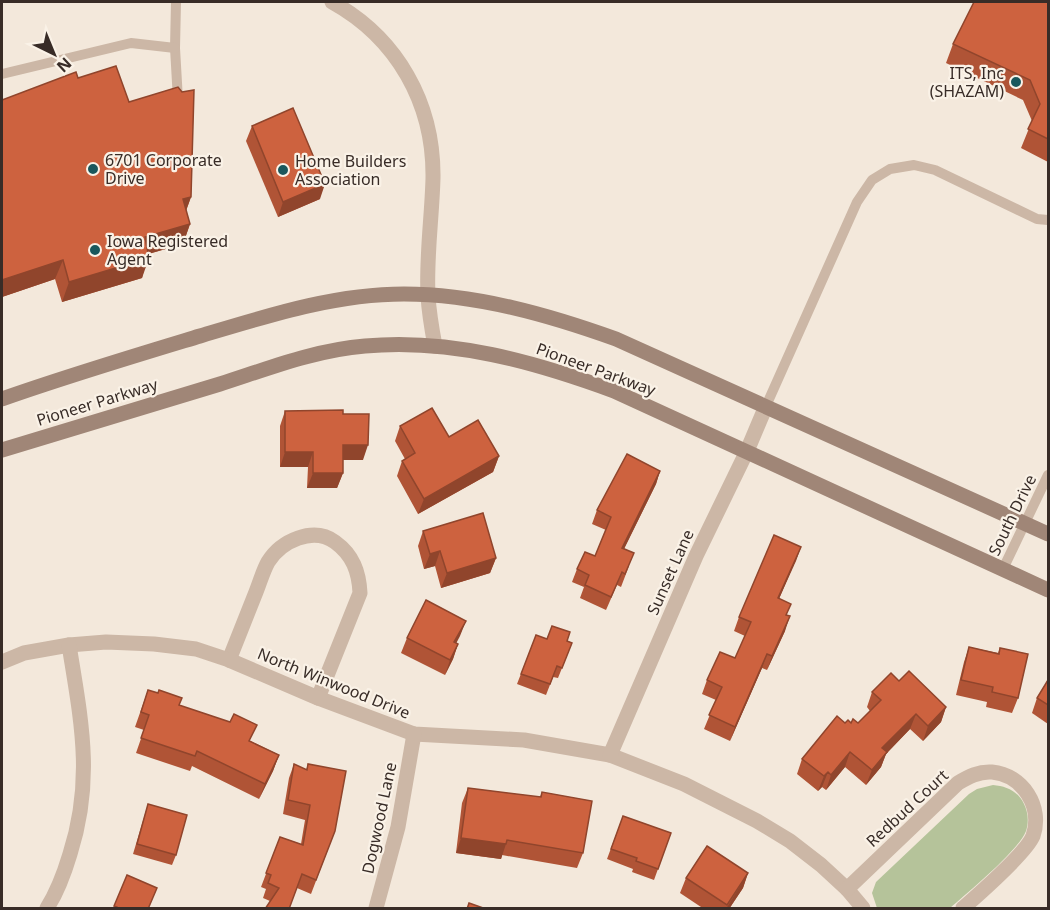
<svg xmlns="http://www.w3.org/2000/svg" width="1050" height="910" viewBox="0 0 1050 910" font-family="'Noto Sans',sans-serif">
	<rect width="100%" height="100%" fill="#f3e8db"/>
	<path fill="#b5c39a" d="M993,785C1006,786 1018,791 1024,804C1028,812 1029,822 1026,831C1019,850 967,893 950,908H877L872,893L876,882L969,794L977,789Z"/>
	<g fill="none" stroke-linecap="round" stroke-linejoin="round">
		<g stroke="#ccb7a6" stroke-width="10">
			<path d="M176,2L175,48L178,100"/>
			<path d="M2,74L131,43L175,48"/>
			<path d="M766,406L857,202L872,180L890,169L914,165L935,170L1037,219L1048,220"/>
			<path d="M1003,569L1048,475"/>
		</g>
		<g stroke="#ccb7a6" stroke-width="15">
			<path d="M332,2C397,38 434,103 433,178C432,217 426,257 428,296C429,313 432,330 435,346"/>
			<path d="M229,660C238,637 247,615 256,592C260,582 263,571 268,562C281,541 313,526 335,542C353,555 359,572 360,593L318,698"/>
			<path d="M2,662L24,653L69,645L106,642L154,644L196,649L229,660L318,698L414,734L524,740L610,755L684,784L757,821L790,841L821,865L847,889L863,908"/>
			<path d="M610,755L696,556L747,451L766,406"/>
			<path d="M847,889L958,783C968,777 979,771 992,772C1023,775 1043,807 1033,836C1026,853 979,894 963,908"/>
			<path d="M47,908C58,891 64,874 70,854C94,779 81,720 69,645"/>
			<path d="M376,908L398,827L414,734"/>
		</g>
		<g stroke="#a08677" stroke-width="15">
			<path d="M2,399C67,376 134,356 200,336C267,316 334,294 404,294C476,294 549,315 616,339L1048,534"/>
			<path d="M2,450C74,428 147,406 220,384C267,369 315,350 365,346C451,338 535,362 614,391L1048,590"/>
		</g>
	</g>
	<g fill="#b05436">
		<path d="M1048,2V162L1021,148L1032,121L1023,100L946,63L953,44Z"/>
		<path d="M78,78L129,102L191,197L186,211L190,224L183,244L148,254L142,278L62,302L55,279L2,297V100Z"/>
		<path d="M252,126L320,199L278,217L246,141Z"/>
		<path d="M285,411L343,414L363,460H343V473L337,488H307L308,467H280V426Z"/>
		<path d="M400,426L449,437L499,456L493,472L418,514L397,476L402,461L405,459L395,441Z"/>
		<path d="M660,471L656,484L624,549L629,566L621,587L617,585L606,610L580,598L584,587L572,582L577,569L595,556L606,530L592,524L597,510Z"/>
		<path d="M423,531L496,558L490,573L441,588L435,566L424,569L418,546Z"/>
		<path d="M801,547L779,599L787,615L785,631L767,670L762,668L730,741L704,729L716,700L702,694L707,680L735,658L745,636L734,631L739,617Z"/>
		<path d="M466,621L456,643L458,644L453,659L445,675L401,653L407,638Z"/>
		<path d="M536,635L547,639L572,643L558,678L553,677L546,695L517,684Z"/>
		<path d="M969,647L998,653L1000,648L1018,698L1012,713L986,707L987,702L956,695L964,662Z"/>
		<path d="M1048,680V724L1032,713L1037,698Z"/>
		<path d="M899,681L946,707L941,722L923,741L910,729L886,754L881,767L866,785L845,767L826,790L822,787L818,791L797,774L802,759L845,723H858L870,711L867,707L872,692Z"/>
		<path d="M148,690L279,755L273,771L259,799L192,766L190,771L136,753L144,730L135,727Z"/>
		<path d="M294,764L306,770L308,764L335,831L311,894L297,888L270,901L263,898L266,889L261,887L280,837L301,844L305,820L283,814L289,778Z"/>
		<path d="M468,788L540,797L542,792L583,853L577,868L502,855L501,859L456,853L462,803Z"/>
		<path d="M148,804L176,855L172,865L133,854Z"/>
		<path d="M623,816L671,833L654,880L632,872L633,869L607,859Z"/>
		<path d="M748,873L743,888L729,909H704L680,893L686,878Z"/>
	</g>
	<g fill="#90452c">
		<path d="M325,184L320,199L278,217L283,202Z"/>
		<path d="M191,197L184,216L183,199Z"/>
		<path d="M190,224L183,244L138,257L145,237Z"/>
		<path d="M149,258L142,278L62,302L69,282Z"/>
		<path d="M63,260L55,279L2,297V280Z"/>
		<path d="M343,445H368L363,460H338Z"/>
		<path d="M285,452H313L308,467H280Z"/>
		<path d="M499,456L493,472L418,514L424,499Z"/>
		<path d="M660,471L656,484L618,561L622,548Z"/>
		<path d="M313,473H343L337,488H307Z"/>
		<path d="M801,547L796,561L773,612L778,598Z"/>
		<path d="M440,551L435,566L424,569L430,554Z"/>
		<path d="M496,558L490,573L441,588L447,573Z"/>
		<path d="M790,616L785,631L767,670L772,656Z"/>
		<path d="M466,621L460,636L449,657L454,642Z"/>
		<path d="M458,644L453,659L445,675L450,660Z"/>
		<path d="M767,654L762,668L730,741L735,727Z"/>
		<path d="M946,707L941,722L923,741L928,726Z"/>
		<path d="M916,714L910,729L886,754L881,767L866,785L872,770L882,748Z"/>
		<path d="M850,752L845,767L826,790L831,775Z"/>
		<path d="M279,755L273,771L259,799L265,784Z"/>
		<path d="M828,772L822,787L818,791L824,776Z"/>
		<path d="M461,838L506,844L501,859L456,853Z"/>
		<path d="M748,873L743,888L729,909H726Z"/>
	</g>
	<g fill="#cd623f" stroke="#90452c" stroke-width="1.5">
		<path d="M974,2H1048V139L1028,129L1040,104L1030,80L953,44Z"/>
		<path d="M116,66L129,102L178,87L182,92L194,90L191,197L183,199L190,224L145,237L149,258L69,282L63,260L2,280V100L76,72L78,78Z"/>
		<path d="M293,108L325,184L283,202L252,126Z"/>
		<path d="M432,408L449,437L478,420L499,456L424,499L402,461L415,453L400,426Z"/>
		<path d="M343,410V414H369L368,445H343V473H313V452H285V411Z"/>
		<path d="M627,454L660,471L622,548L634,553L625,574L622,572L611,597L585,585L589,575L577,569L585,552L595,556L611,517L597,510Z"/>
		<path d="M483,513L496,558L447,573L440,551L430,554L423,531Z"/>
		<path d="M774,535L801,547L778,598L791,604L786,615L790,616L772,656L767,654L735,727L709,715L722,687L707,680L720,652L735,658L751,622L739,617Z"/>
		<path d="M426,600L466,621L454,642L458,644L450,660L407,638Z"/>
		<path d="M552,626L570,632L567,641L572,643L562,668L557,666L550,684L521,674L536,635L547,639Z"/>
		<path d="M969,647L999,654L1000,648L1028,654L1018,698L992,692L993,687L961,680Z"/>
		<path d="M909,671L946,707L928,726L916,714L882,748L887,752L872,770L850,752L831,775L828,772L824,776L802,759L837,716L845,723L848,720L851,723L853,719L858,723L881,700L872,692L891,673L899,681Z"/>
		<path d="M1048,680V705L1037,698Z"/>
		<path d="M148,690L158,693L159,690L182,698L179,705L230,722L234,714L257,725L249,741L279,755L265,784L197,751L195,756L141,738L149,715L141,712Z"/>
		<path d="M294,764L307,770L308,764L346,771L335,831L316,880L302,874L289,909H265L279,888L268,883L271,875L266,873L280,837L303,845L310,805L288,800Z"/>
		<path d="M468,788L541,797L542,792L592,801L583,853L507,840L506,844L461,838Z"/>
		<path d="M148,804L187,815L176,855L137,844Z"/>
		<path d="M623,816L671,833L658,869L636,861L637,858L611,849Z"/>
		<path d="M707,846L748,873L727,905L686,878Z"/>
		<path d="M127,875L157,888L148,909H117V907L114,906Z"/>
		<path d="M469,903L486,909H467Z"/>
	</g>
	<g fill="#1a575c" stroke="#faf2e7" stroke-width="2">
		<circle cx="1016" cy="82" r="6"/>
		<circle cx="93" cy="169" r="6"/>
		<circle cx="283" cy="170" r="6"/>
		<circle cx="95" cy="250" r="6"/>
	</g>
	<g text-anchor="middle" stroke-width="4.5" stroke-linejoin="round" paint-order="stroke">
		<g font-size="16" fill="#382c27" stroke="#faf2e7" text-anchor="start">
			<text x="1004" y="79" text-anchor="end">ITS, Inc<tspan x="1004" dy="18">(SHAZAM)</tspan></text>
			<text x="105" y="166">6701 Corporate<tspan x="105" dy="18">Drive</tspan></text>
			<text x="295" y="167">Home Builders<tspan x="295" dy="18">Association</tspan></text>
			<text x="107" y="247">Iowa Registered<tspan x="107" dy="18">Agent</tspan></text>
		</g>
		<g font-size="16" fill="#382c27" stroke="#faf2e7">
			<text transform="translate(596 369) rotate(20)" y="6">Pioneer Parkway</text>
			<text transform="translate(97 402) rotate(-17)" y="6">Pioneer Parkway</text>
			<text transform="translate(1012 515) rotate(-64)" y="6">South Drive</text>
			<text transform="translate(670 572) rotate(-66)" y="6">Sunset Lane</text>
			<text transform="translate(334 683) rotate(22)" y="6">North Winwood Drive</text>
			<text transform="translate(907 808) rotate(-43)" y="6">Redbud Court</text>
			<text transform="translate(379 818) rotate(-78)" y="6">Dogwood Lane</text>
		</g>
	</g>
	<rect width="1050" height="910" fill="none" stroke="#382c27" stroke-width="6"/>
	<g transform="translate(54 54) rotate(137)" stroke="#faf2e7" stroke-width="4.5" paint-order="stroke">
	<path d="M0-4.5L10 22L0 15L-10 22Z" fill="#382c27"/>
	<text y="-9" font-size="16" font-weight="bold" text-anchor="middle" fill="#382c27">N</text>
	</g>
</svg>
